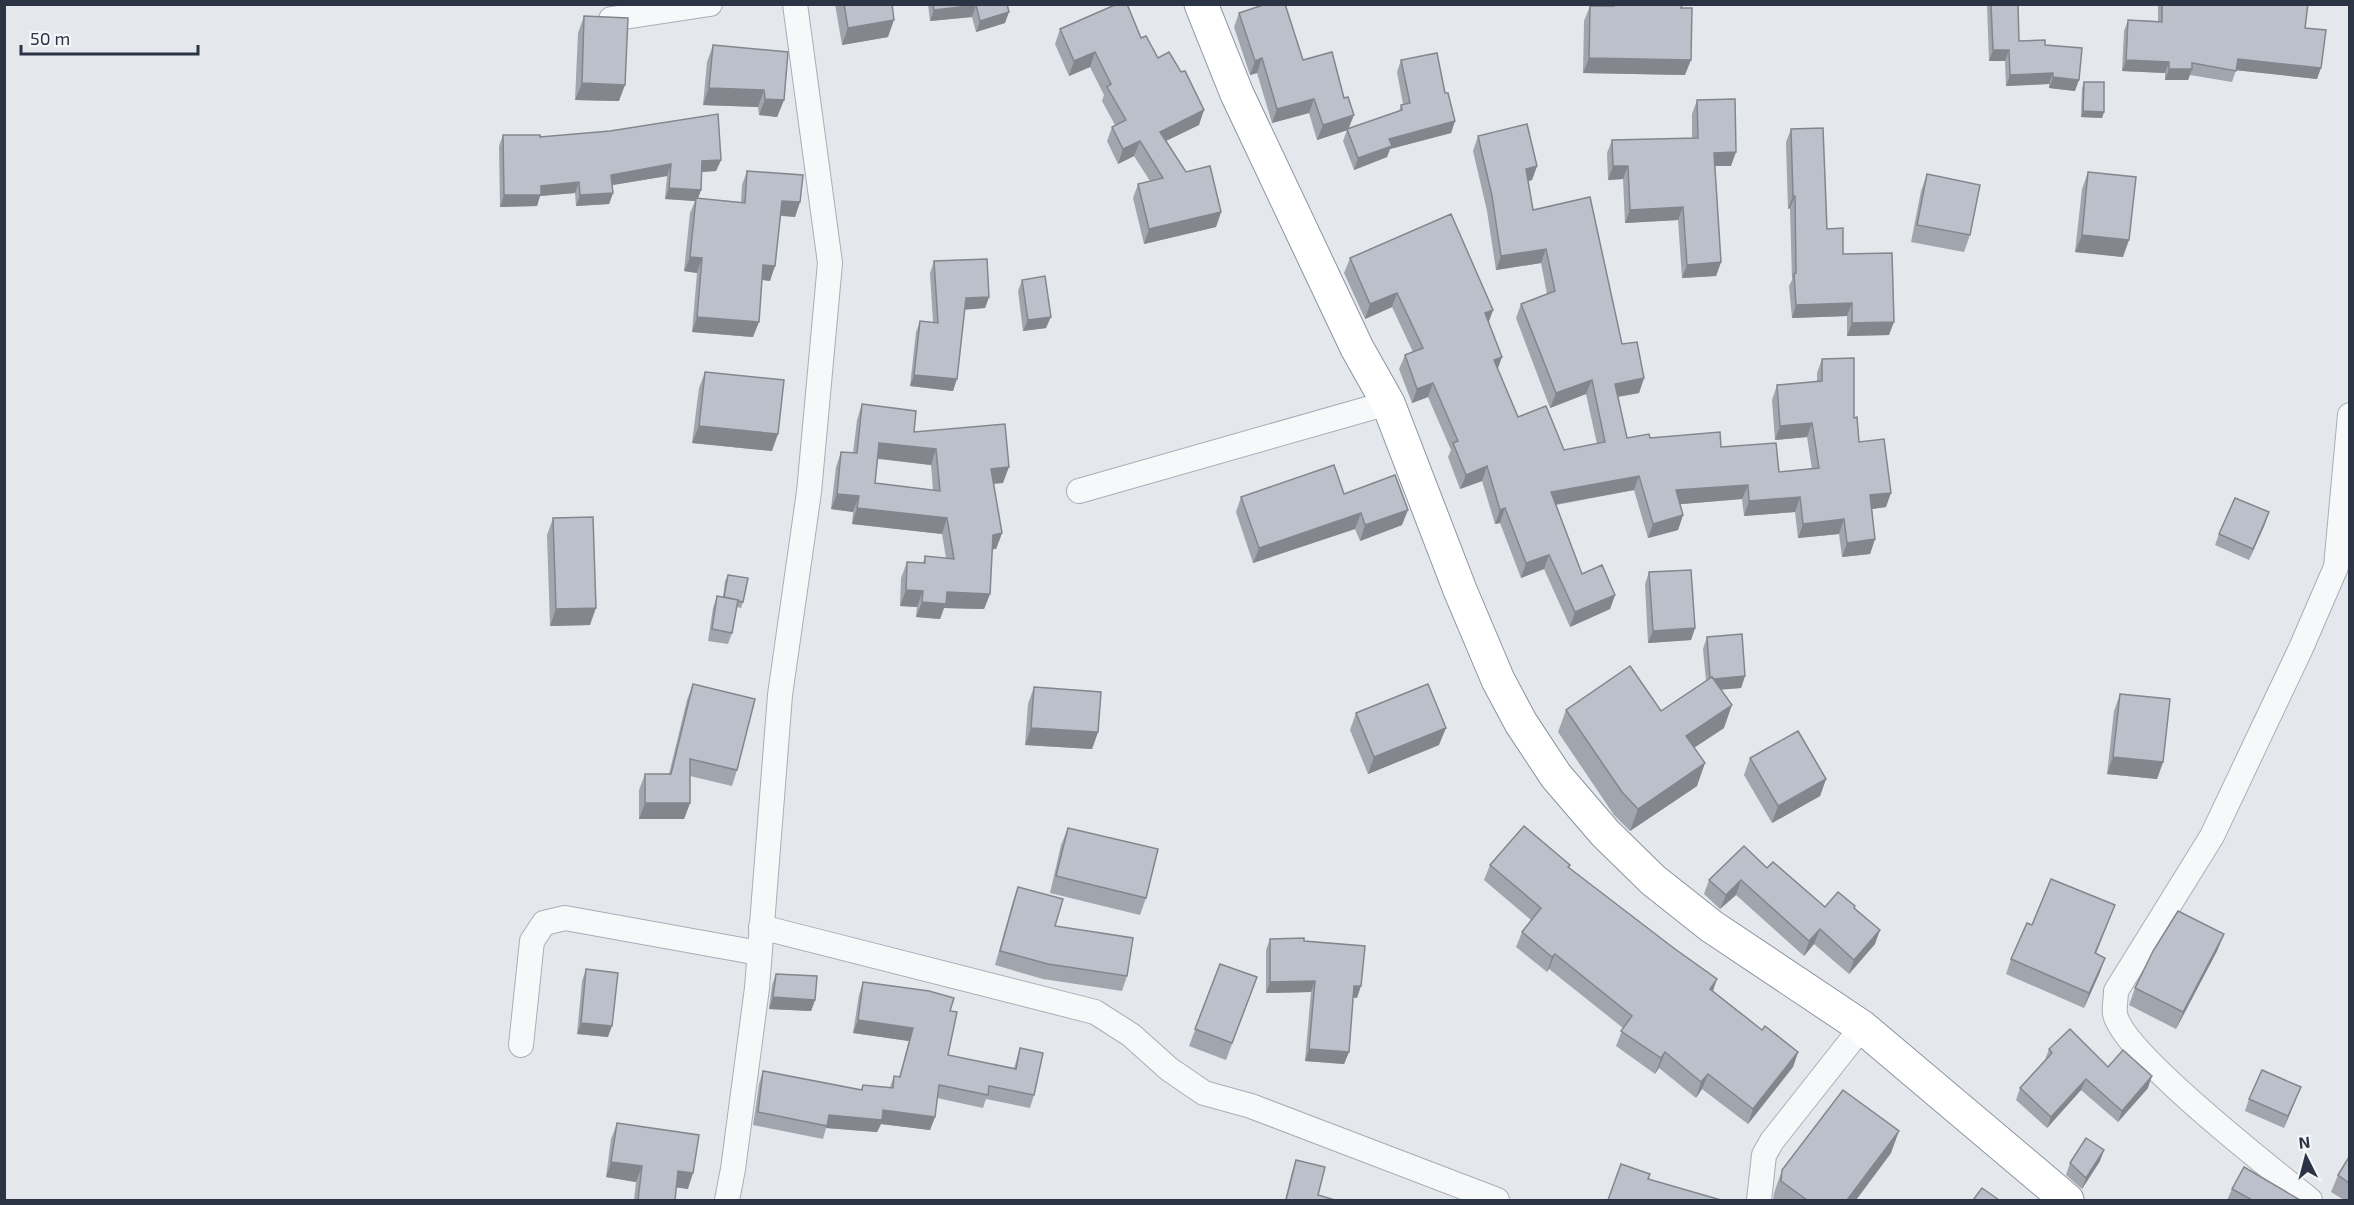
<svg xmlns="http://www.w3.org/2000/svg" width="2354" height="1205" viewBox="0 0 2354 1205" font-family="'Exo 2',sans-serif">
	<rect width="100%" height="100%" fill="#e4e7ec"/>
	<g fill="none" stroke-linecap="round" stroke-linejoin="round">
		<defs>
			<g id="minor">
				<path d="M611,19L710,4"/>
				<path d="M1079,491L1388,403"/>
				<path d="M761,927L1095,1012L1131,1035L1169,1069L1204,1093L1251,1106L1497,1200"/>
				<path d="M521,1045L532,941L544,923L565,918L759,953"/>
				<path d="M727,1200L733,1169L757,988L780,695L809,492L830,263L795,4"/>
				<path d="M1759,1200L1764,1155L1772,1141L1862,1027"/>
				<path d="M2310,1200C2273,1170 2123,1054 2115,1014C2114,1007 2116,998 2116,991L2212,836L2301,648L2336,567L2350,415"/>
			</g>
			<path id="trunk" d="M1201,4L1237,94L1357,348L1388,403L1460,590L1498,680L1521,723L1556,776L1605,833L1653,880L1711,926L1862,1027L2067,1200"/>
		</defs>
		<use href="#minor" stroke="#a9aeb7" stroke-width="26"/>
		<use href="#trunk" stroke="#8b94a3" stroke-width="35"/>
		<use href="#minor" stroke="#f7f8fa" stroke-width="24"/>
		<use href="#trunk" stroke="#fff" stroke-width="33"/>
	</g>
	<g fill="#a1a5ae" fill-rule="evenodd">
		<path d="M835,4H892L888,37L842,45Z"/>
		<path d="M928,4H1007L1005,23L976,32L972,17L930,21Z"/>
		<path d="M1611,4H1682L1685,75L1583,73L1584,21L1590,6H1611Z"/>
		<path d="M1987,4H2018L2019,41L2045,45L2075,91L2049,88V84L2006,86L2005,61H1989Z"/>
		<path d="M2158,4H2308L2305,28L2317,79L2236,70L2232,82L2190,75L2188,80H2165V73L2122,71L2124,31L2128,20L2158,21Z"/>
		<path d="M1239,13L1303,60L1349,129L1399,111L1401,105L1403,104L1397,72L1401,60L1445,93L1455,121L1451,133L1390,149L1387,157L1354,170L1343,141L1347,130L1317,140L1309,113L1272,123L1257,73L1250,75L1234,27Z"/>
		<path d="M584,16L619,101L575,100L578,33Z"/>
		<path d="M1060,29L1141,38L1158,58L1199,125L1166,141L1186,172L1221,212L1216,227L1144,244L1133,198L1138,184L1150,181L1134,156L1118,164L1107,141L1112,127L1115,125L1102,101L1104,95L1090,67L1069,76L1055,44Z"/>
		<path d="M713,45L784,100L777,117L759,115L758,107L703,105L707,62Z"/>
		<path d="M2084,82L2104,112L2102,118L2081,117L2082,88Z"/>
		<path d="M1697,100L1731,166H1715L1721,262L1716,276L1682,278L1678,220L1625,223L1623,179L1608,180L1607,153L1612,140L1692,138V114Z"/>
		<path d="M1791,129L1827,229L1843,254L1889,335L1847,336V316L1792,318L1789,286L1792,280L1790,208L1788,209L1786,142Z"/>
		<path d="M610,131L721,160L716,171L702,172L701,190L698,198L741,202L742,185L747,171L800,202L795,217L781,216L770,281L762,280L753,337L692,332L697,273L684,271L690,213L695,201L665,199L667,176L612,185L613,193L609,204L576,206L575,193L540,196L537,206L500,207L499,146L503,135L540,137Z"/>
		<path d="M1478,136L1537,166L1532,180L1528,181L1533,210L1644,378L1639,393L1618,397L1627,438H1650L1721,447L1779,472L1812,469L1807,437L1775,440L1772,400L1777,385L1817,382V373L1822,359L1854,418L1859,442L1886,507L1872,509L1875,539L1870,554L1842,557L1839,534L1798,538L1795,512L1744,516L1742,499L1680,504L1683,515L1678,530L1648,538L1634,490L1556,505L1582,574L1615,595L1610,609L1570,627L1544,569L1521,578L1500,523L1495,524L1482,481L1460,489L1448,457L1451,450L1428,397L1412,403L1399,369L1405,355L1413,352L1392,307L1365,319L1344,273L1350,258L1493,310L1489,321L1498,370L1518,417L1564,450L1597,444L1586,394L1550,408L1516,318L1521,304L1547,294L1541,263L1496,270L1487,211L1473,151Z"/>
		<path d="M2088,172L2123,257L2075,252L2082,189Z"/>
		<path d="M1927,174L1970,235L1964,252L1911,242L1921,191Z"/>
		<path d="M934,261L989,297L985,308L965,309L953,391L910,386L916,332L920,321L933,322L930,273Z"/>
		<path d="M1022,280L1046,328L1023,331L1018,291Z"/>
		<path d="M705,372L772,451L692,443L699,388Z"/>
		<path d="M862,404L914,432L1003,483L993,484L1002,533L996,549H992L990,594L984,609L944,608L940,619L916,617L917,607L900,606L901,578L907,562L923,563L925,556L946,558L942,534L852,524L853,512L831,509L836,467L841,452L853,453L857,420ZM878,459L931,465L933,490L875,483Z"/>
		<path d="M1344,494L1402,525L1360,541L1355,529L1253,563L1236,512L1241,497Z"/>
		<path d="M553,518L590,625L550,626L547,535Z"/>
		<path d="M2265,524L2249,560L2215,545L2219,534Z"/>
		<path d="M1649,572L1695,628L1691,640L1648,643L1645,584Z"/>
		<path d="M728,575L743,602L741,608L737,607L732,633L728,644L708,641L713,608L717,596L723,597L725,581Z"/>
		<path d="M1707,637L1745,676L1741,688L1721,689L1724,728L1694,748L1697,786L1630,831L1614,815L1558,732L1566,710L1661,711L1706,681L1703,649Z"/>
		<path d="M693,684L737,770L732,786L690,776V803L684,819H639V790L645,774H669L687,700Z"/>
		<path d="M1034,687L1098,732L1092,749L1025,745L1028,704Z"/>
		<path d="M2120,694L2163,762L2157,779L2107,774L2114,711Z"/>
		<path d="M1356,713L1439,745L1368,774L1350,730Z"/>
		<path d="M1750,758L1826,779L1820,796L1772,823L1744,775Z"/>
		<path d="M1068,828L1146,898L1140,915L1050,893L1061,845Z"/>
		<path d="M1490,865H1570L1569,868L1713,991L1762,1030L1798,1052L1793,1067L1748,1124L1702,1089L1696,1098L1659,1068L1655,1074L1616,1046L1623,1028L1549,969L1547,972L1516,947L1522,932L1531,920L1484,880Z"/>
		<path d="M1767,868L1825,907L1855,906L1854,908L1875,944L1849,974L1814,944L1804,956L1736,895L1720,909L1704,894L1709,880Z"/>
		<path d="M1018,887L1055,926L1127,976L1122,991L1043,979L995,965L1013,901Z"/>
		<path d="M2115,905L2096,954L2100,972L2084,1008L2006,974L2011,959L2032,925Z"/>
		<path d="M2224,934L2217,951L2176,1029L2129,1005L2135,988Z"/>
		<path d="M1270,939L1304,941L1357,998L1353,997L1349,1052L1344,1064L1305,1061L1311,992L1266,993V950Z"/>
		<path d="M1220,964L1257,977L1226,1060L1189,1046Z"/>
		<path d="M586,969L608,1037L577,1034L582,981Z"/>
		<path d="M776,974L815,1000L811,1011L769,1009L772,985Z"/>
		<path d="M863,982L950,1011L948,1055L1014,1068L1020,1048L1034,1095L1030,1108L986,1099L983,1108L937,1098L935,1117L930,1130L881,1124L877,1132L826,1128L823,1139L753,1125L759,1084L763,1071L861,1090L863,1085L890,1087L894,1076L899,1077L909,1041L853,1033L859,995Z"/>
		<path d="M2049,1049L2108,1067L2148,1088L2118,1122L2081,1090L2047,1128L2016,1100L2020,1088L2045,1060Z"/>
		<path d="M2249,1099H2296L2284,1128L2245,1111Z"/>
		<path d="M617,1123L688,1189L676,1187L675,1200H634L636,1182L606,1177L611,1139Z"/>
		<path d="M1891,1153L1856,1200H1773L1774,1193L1782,1170Z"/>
		<path d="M2349,1157V1200H2344L2331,1192L2338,1175Z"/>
		<path d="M1296,1160L1318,1195L1335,1200H1285L1292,1172Z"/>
		<path d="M2100,1161L2082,1189L2066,1175L2070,1163Z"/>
		<path d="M2232,1189L2300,1200H2227Z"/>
	</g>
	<g fill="#83868d">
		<path d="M976,5L972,17L930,21L934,10Z"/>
		<path d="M1009,12L1005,23L976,32L980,21Z"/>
		<path d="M894,20L888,37L842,45L848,28Z"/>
		<path d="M1993,50H2009L2005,61H1989Z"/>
		<path d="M1095,52L1090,67L1069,76L1074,61Z"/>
		<path d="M1262,58L1257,73L1250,75L1255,61Z"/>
		<path d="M1589,58L1691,60L1685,75L1583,73Z"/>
		<path d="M2238,59L2321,68L2317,79L2234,70Z"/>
		<path d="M2126,60L2169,62L2165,73L2122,71Z"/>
		<path d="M2169,69H2192L2188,80H2165Z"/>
		<path d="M2053,73L2049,84L2006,86L2010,75Z"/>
		<path d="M2053,77L2079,80L2075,91L2049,88Z"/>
		<path d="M582,83L625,85L619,101L575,100Z"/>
		<path d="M709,88L764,90L758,107L703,105Z"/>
		<path d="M765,99L784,100L777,117L759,115Z"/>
		<path d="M1314,99L1309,113L1272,123L1277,109Z"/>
		<path d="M1204,110L1199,125L1155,146L1160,132Z"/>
		<path d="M2083,111L2104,112L2102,118L2081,117Z"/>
		<path d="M1354,115L1348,130L1317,140L1323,125Z"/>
		<path d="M1455,121L1451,133L1390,149L1387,157L1354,170L1358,158L1389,139Z"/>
		<path d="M1140,141L1134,156L1118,164L1123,149Z"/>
		<path d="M1736,152L1731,166H1709L1714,153Z"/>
		<path d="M721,160L716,171L698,172L702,161Z"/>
		<path d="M671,164L667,176L607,186L611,175Z"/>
		<path d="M1537,166L1532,180L1521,183L1526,169Z"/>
		<path d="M1613,166H1628L1623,179L1608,180Z"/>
		<path d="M579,182L575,193L540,196L537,206L500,207L504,195L541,186Z"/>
		<path d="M669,188L701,190L697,201L696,198L695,201L665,199Z"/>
		<path d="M613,193L609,204L576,206L580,195Z"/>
		<path d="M1793,196H1795L1790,208L1788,209Z"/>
		<path d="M782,201L800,202L795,217L777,215Z"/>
		<path d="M1683,207L1678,220L1625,223L1630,210Z"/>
		<path d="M1221,212L1216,227L1144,244L1149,229Z"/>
		<path d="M2082,235L2129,240L2123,257L2075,252Z"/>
		<path d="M1546,249L1541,263L1496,270L1501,256Z"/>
		<path d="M690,257L702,258L697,273L684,271Z"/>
		<path d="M1721,262L1716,276L1682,278L1687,265Z"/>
		<path d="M763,265L775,266L770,281L758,279Z"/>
		<path d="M1397,293L1392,307L1365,319L1370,304Z"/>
		<path d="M989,297L985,308L962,310L966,298Z"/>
		<path d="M1852,303L1847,316L1792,318L1796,305Z"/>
		<path d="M1493,310L1488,324L1485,313Z"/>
		<path d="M697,317L759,322L753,337L692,332Z"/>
		<path d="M1051,317L1046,328L1023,331L1028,320Z"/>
		<path d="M1894,322L1889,335L1847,336L1852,323Z"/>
		<path d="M1502,357L1497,371L1494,360Z"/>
		<path d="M914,375L957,379L953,391L910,386Z"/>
		<path d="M1644,378L1639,393L1610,398L1615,384Z"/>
		<path d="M1592,380L1586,394L1550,408L1556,393Z"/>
		<path d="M1433,383L1428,397L1412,403L1417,389Z"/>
		<path d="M1812,423L1807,437L1775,440L1780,426Z"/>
		<path d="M699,426L778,434L772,451L692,443Z"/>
		<path d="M879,443L936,449L931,465L874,458Z"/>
		<path d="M1487,466L1482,481L1460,489L1466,475Z"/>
		<path d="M1009,467L1003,483L985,484L991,469Z"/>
		<path d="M1639,476L1634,490L1546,506L1551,492Z"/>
		<path d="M1748,485L1742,499L1671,505L1676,490Z"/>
		<path d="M1891,493L1886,507L1865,510L1870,495Z"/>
		<path d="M837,494L859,496L853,512L831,509Z"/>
		<path d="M1800,497L1795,512L1744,516L1749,501Z"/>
		<path d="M857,508L947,518L942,534L852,524Z"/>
		<path d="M1505,508L1500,523L1495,524L1500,510Z"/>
		<path d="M1408,510L1402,525L1360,541L1365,525Z"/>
		<path d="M2269,512L2265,524L2249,560L2253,549Z"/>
		<path d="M1361,513L1355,529L1253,563L1259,548Z"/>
		<path d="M1683,515L1678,530L1648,538L1653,524Z"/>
		<path d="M1844,519L1839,534L1798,538L1803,524Z"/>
		<path d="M1002,533L996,549L987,550L993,535Z"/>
		<path d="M1875,539L1870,554L1842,557L1847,543Z"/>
		<path d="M1549,555L1544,569L1521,578L1526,563Z"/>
		<path d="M906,590L923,591L917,607L900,606Z"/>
		<path d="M947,592L990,594L984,609L944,608L940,619L916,617L922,602Z"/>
		<path d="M1615,595L1610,609L1570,627L1575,612Z"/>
		<path d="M596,608L590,625L550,626L556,609Z"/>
		<path d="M1695,628L1691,640L1648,643L1653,631Z"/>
		<path d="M1745,676L1741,688L1706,691L1710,679Z"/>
		<path d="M1732,705L1724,728L1678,758L1686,736Z"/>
		<path d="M1031,728L1098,732L1092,749L1025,745Z"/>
		<path d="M1446,728L1439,745L1368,774L1374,757Z"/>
		<path d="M2113,757L2163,762L2157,779L2107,774Z"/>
		<path d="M1705,763L1697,786L1630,831L1638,809Z"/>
		<path d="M1826,779L1820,796L1772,823L1778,806Z"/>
		<path d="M645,803H690L684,819H639Z"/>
		<path d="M1741,880L1736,895L1720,909L1726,895Z"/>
		<path d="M1820,929L1814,944L1804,956L1809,941Z"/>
		<path d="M1880,930L1875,944L1849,974L1854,960Z"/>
		<path d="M2224,934L2217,951L2176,1029L2183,1012Z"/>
		<path d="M1555,954L1549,969L1547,972L1552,957Z"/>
		<path d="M2105,958L2100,972L2084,1008L2089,993Z"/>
		<path d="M1717,979L1712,994L1710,989Z"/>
		<path d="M1315,981L1311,992L1266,993L1270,982Z"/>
		<path d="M1354,986H1361L1357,998L1350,997Z"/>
		<path d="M773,997L815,1000L811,1011L769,1009Z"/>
		<path d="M858,1020L913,1028L909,1041L853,1033Z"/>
		<path d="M581,1023L612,1026L608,1037L577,1034Z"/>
		<path d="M1309,1049L1349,1052L1344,1064L1305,1061Z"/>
		<path d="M1665,1052L1659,1068L1655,1074L1661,1058Z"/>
		<path d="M1798,1052L1793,1067L1748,1124L1753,1109Z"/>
		<path d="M1708,1074L1702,1089L1696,1098L1701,1082Z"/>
		<path d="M2152,1076L2148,1088L2118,1122L2122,1111Z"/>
		<path d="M2086,1079L2081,1090L2047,1128L2051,1117Z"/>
		<path d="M2301,1087L2296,1099L2284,1128L2288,1116Z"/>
		<path d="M883,1110L935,1117L930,1130L881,1124L877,1132L826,1128L829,1115Z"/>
		<path d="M1899,1131L1891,1153L1856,1200H1847Z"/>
		<path d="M2104,1150L2100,1161L2082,1189L2086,1178Z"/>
		<path d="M611,1162L642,1166L636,1182L606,1177Z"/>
		<path d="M678,1171L693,1173L688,1189L673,1187Z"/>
	</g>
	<g fill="#bbc0ca" stroke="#83868d" stroke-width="1.5" fill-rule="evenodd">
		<path d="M844,4H892L894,20L848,28Z"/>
		<path d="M933,4H1007L1009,12L980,21L976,5L934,10Z"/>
		<path d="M1117,4H1127L1141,38L1146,36L1158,58L1169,52L1181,72L1185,71L1204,110L1160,132L1186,172L1210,166L1221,212L1149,229L1138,184L1163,178L1140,141L1123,149L1112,127L1126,120L1107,87L1111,84L1095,52L1074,61L1060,29Z"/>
		<path d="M1266,4H1285L1303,60L1332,52L1344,98L1348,97L1354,115L1323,125L1314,99L1277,109L1262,58L1255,61L1239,13Z"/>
		<path d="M1614,4H1682L1681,8H1692L1691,60L1589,58L1590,6H1614Z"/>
		<path d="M1991,4H2018L2019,41L2045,40V45L2082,48L2079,80L2053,77V73L2010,75L2009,50H1993Z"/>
		<path d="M2162,4H2308L2305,28L2326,30L2321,68L2238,59L2236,71L2192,63V69H2169V62L2126,60L2128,20L2162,22Z"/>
		<path d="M584,16L628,18L625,85L582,83Z"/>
		<path d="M713,45L788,52L784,100L765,99L764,90L709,88Z"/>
		<path d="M1437,53L1445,93H1448L1455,121L1389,139L1392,146L1358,158L1347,129L1402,110L1401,105L1410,103L1401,60Z"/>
		<path d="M2084,82H2104V112L2083,111Z"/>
		<path d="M1735,99L1736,152L1714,153L1721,262L1687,265L1683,207L1630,210L1628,166H1613L1612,140L1698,138L1697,100Z"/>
		<path d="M718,114L721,160L702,161L701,190L669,188L671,164L611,175L613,193L580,195L579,182L541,186V195H504L503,135H540V137L610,131Z"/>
		<path d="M1527,124L1537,166L1526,169L1533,210L1590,197L1622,344L1637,342L1644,378L1615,384L1627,438L1649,434L1650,438L1720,432L1721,447L1776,443L1779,472L1819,468L1812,423L1780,426L1777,385L1822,381V359L1854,358V418L1857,417L1859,442L1884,439L1891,493L1870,495L1875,539L1847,543L1844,519L1803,524L1800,497L1749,501L1748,485L1676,490L1683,515L1653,524L1639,476L1551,492L1582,574L1602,565L1615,595L1575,612L1549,555L1526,563L1505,508L1500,510L1487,466L1466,475L1453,443L1458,441L1433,383L1417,389L1405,355L1423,348L1397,293L1370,304L1350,258L1451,214L1493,310L1485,313L1502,357L1494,360L1518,417L1546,406L1564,450L1605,442L1592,380L1556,393L1521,304L1555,291L1546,249L1501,256L1492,196L1478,136Z"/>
		<path d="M1823,128L1827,229L1843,228V254L1892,253L1894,322L1852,323V303L1796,305L1794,274L1796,273L1795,196H1793L1791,129Z"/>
		<path d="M747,171L803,175L800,202L782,201L775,266L763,265L759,322L697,317L702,258L690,257L696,198L745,203Z"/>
		<path d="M2088,172L2136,177L2129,240L2082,235Z"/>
		<path d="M1927,174L1980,185L1970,235L1917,225Z"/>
		<path d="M987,259L989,297L966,298L957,379L914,375L920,321L938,323L934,261Z"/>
		<path d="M1045,276L1051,317L1028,320L1022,280Z"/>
		<path d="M705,372L784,380L778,434L699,426Z"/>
		<path d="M862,404L916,411L914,432L1005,424L1009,467L991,469L1002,533L993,535L990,594L947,592L946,604L922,602L923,591L906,590L907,562L925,563V556L954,559L947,518L857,508L859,496L837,494L841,452L857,453ZM879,443L936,449L940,491L875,483Z"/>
		<path d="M1334,465L1344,494L1395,475L1408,510L1365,525L1361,513L1259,548L1241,497Z"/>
		<path d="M2235,498L2269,512L2253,549L2219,534Z"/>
		<path d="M593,517L596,608L556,609L553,518Z"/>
		<path d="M1691,570L1695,628L1653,631L1649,572Z"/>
		<path d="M728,575L748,578L743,602L738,601V600L724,597Z"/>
		<path d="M717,596L738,600L732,633L712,629Z"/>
		<path d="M1742,634L1745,676L1714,679L1712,677L1710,678L1707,637Z"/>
		<path d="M1630,666L1661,711L1712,677L1732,705L1686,736L1705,763L1638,809L1622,792L1566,710Z"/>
		<path d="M693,684L755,699L737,770L690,759V803H645V774H671Z"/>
		<path d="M1428,684L1446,728L1374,757L1356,713Z"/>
		<path d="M1034,687L1101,692L1098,732L1031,728Z"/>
		<path d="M2120,694L2170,699L2163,762L2113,757Z"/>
		<path d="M1798,731L1826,779L1778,806L1750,758Z"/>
		<path d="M1524,826L1570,865L1568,867L1675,949L1717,979L1710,989L1762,1030L1765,1026L1798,1052L1753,1109L1708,1074L1701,1082L1665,1052L1661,1058L1621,1031L1632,1016L1555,954L1552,957L1522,932L1541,908L1490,865Z"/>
		<path d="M1068,828L1158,849L1146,898L1056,876Z"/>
		<path d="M1744,846L1767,868L1773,862L1825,907L1838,892L1855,906L1854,908L1880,930L1854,960L1820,929L1809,941L1741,880L1726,895L1709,880Z"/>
		<path d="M2051,879L2115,905L2095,953L2105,958L2089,993L2011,959L2027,923L2032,925Z"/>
		<path d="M1018,887L1063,899L1055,926L1133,938L1127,976L1048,964L1000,951Z"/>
		<path d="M2178,911L2224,934L2183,1012L2135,988L2153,951Z"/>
		<path d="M1304,938V941L1365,946L1361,986H1354L1349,1052L1309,1049L1315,981L1270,982V939Z"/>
		<path d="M1220,964L1257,977L1232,1043L1195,1029Z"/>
		<path d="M586,969L618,973L612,1026L581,1023Z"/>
		<path d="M776,974L817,976L815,1000L773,997Z"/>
		<path d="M863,982L929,991L954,998L950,1011L957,1012L948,1055L1016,1069L1020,1048L1043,1053L1034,1095L989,1086L988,1095L939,1085L935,1117L883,1110L882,1120L829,1115L827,1126L758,1112L763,1071L862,1090L863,1085L893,1088L894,1076L900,1077L913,1028L858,1020Z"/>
		<path d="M2070,1029L2108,1067L2123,1050L2152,1076L2122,1111L2086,1079L2051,1117L2020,1088L2052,1053L2049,1049Z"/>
		<path d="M2262,1070L2301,1087L2288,1116L2249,1099Z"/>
		<path d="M1843,1090L1899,1131L1847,1200H1807L1781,1181L1782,1170Z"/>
		<path d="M617,1123L699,1135L693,1173L678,1171L675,1200H638L642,1166L611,1162Z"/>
		<path d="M2086,1138L2104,1150L2086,1178L2070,1163Z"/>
		<path d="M2349,1157V1183L2338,1175Z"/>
		<path d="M1296,1160L1325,1167L1318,1195L1335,1200H1286Z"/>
		<path d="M1621,1164L1650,1174L1648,1179L1721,1200H1608Z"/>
		<path d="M2244,1167L2300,1200H2252L2232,1189Z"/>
		<path d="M1982,1188L1999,1200H1973Z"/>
	</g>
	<rect width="2354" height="1205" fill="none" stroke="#2b3445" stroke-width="12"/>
	<g transform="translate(2306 1157) rotate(354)" stroke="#f4f6f9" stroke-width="4.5" paint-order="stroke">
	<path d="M0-4.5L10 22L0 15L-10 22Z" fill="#2b3445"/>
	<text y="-9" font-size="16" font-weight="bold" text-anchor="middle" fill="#2b3445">N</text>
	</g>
	<path d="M21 45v9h177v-9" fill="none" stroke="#2b3445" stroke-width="3"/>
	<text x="30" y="45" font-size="18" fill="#2b3445" stroke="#f4f6f9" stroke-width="4.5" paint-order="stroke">50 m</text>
</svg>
